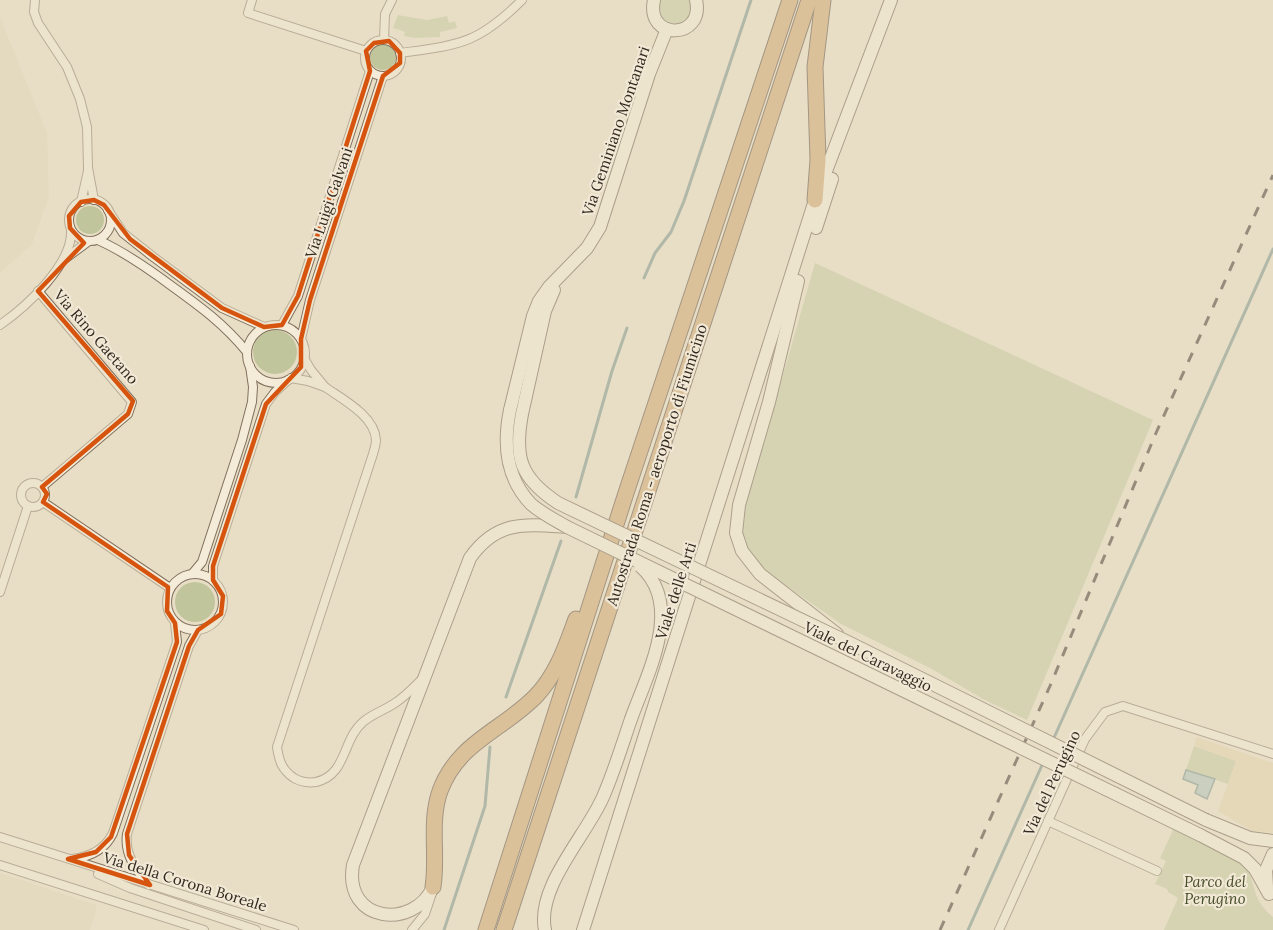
<svg xmlns="http://www.w3.org/2000/svg" width="1273" height="930" viewBox="0 0 1273 930" font-family="Lora,serif">
	<rect width="100%" height="100%" fill="#e8dec6"/>
	<g fill="#ddd6b5">
		<path d="M0,17L47,133L49,197L32,244L0,273Z"/>
		<path d="M0,873L96,905V912L90,930H0Z"/>
	</g>
	<g fill="#c1c59b">
		<path d="M659,0H692L690,19C677,26 670,26 659,16Z"/>
		<path d="M398,15L427,20L447,16L449,23L455,21L457,28L440,32V37L415,38L404,36L405,32L393,28Z"/>
		<circle cx="383" cy="57" r="13"/>
		<circle cx="90" cy="220" r="14"/>
		<path d="M815,263L1153,420L1027,720L983,699L930,668L841,624L768,573L749,555L742,532V519Z"/>
		<circle cx="275" cy="352" r="22"/>
		<circle cx="195" cy="602" r="20"/>
		<path d="M1194,746L1236,761L1228,784L1186,770Z"/>
		<path d="M1174,828L1243,863C1258,883 1249,897 1273,917V930H1164L1178,898L1168,892L1167,889L1155,884L1166,861L1160,858Z"/>
	</g>
	<path fill="#e1d1a7" d="M1197,737L1273,763V833L1252,831L1218,811L1236,761L1194,746Z"/>
	<path fill="#a7bdb6" stroke="#6f8a83" stroke-width="1.5" d="M1186,770L1215,779L1207,799L1195,793L1198,785L1183,779Z"/>
	<g fill="none" stroke-linecap="round" stroke-linejoin="round">
		<g stroke="#6f8a83" stroke-width="3">
			<path d="M644,278L655,253L671,232L684,201L751,0"/>
			<path d="M576,497L612,371L627,328"/>
			<path d="M506,697L561,541"/>
			<path d="M1053,740L1273,249"/>
			<path d="M444,930L485,806L490,747"/>
			<path d="M968,930L1043,763"/>
		</g>
		<defs>
			<g id="street">
				<path d="M35,0L34,12L38,23L67,67L80,99L87,127L88,168L94,200"/>
				<path d="M252,0L248,13L366,51"/>
				<path d="M384,40L385,14L392,0"/>
				<circle cx="383" cy="58" r="18"/>
				<path d="M400,53C459,45 478,44 522,0"/>
				<circle cx="90" cy="220" r="21"/>
				<path d="M81,202L88,171"/>
				<path d="M108,210L123,233L152,256L222,308L264,327"/>
				<path d="M98,240C125,252 149,269 173,287C202,308 224,324 247,352"/>
				<path d="M66,258L89,241"/>
				<path d="M38,291L132,402L128,414L42,487"/>
				<path d="M0,325C26,307 73,264 71,230"/>
				<path d="M282,325L298,296L370,71"/>
				<circle cx="276" cy="354" r="29"/>
				<path d="M301,339L310,300L383,76"/>
				<path d="M291,378L308,381L325,387L311,370L304,358"/>
				<path d="M325,387C342,399 375,416 376,440C376,445 374,450 373,454L277,747C279,761 282,770 294,778C301,782 309,783 316,782C347,775 342,740 363,722C372,714 385,710 395,703C405,697 414,687 423,678"/>
				<circle cx="33" cy="495" r="12"/>
				<path d="M43,502L170,588"/>
				<circle cx="195" cy="602" r="28"/>
				<path d="M192,574L202,562L242,440L252,402L253,387L250,366"/>
				<path d="M213,580V566L266,404L275,392L288,380"/>
				<path d="M0,592L28,506"/>
				<path d="M1048,821L1157,871"/>
				<path d="M0,837L294,930"/>
				<path d="M72,859C90,857 105,850 113,833L177,642L175,623"/>
				<path d="M0,865L204,930"/>
				<path d="M98,874L130,888L256,930"/>
				<path d="M149,885C136,871 124,854 127,834L189,646L198,630"/>
				<path d="M412,930L425,914L432,893"/>
				<path d="M999,930L1085,739L1105,712L1123,706L1273,754"/>
			</g>
			<g id="secondary">
				<path d="M654,0C645,41 705,40 696,0"/>
				<path d="M816,228L832,179"/>
				<path d="M798,281L769,402L739,505L736,533L742,551L760,574L837,634"/>
				<path d="M510,410L533,316L539,301L549,287L587,248L600,227L649,74L667,29"/>
				<path d="M522,414L545,311L554,290"/>
				<path d="M1206,820L1250,838L1273,841"/>
				<path d="M1200,835L1244,858L1255,869L1269,894"/>
				<path d="M433,887C414,930 343,923 353,865L470,558C497,520 525,524 567,527"/>
				<path d="M1267,887L1266,870L1273,854"/>
				<path d="M545,930C536,887 586,836 603,797C614,772 622,745 631,719"/>
				<path d="M583,930L815,200L891,0"/>
			</g>
			<g id="highway">
				<path d="M815,200L818,160L815,67L823,0"/>
				<path d="M433,887C438,855 429,822 440,791C458,742 503,730 536,696C557,674 566,646 576,619"/>
				<path d="M486,930L626,493L790,0"/>
				<path d="M504,930L809,0"/>
			</g>
		</defs>
		<use href="#street" stroke="#81715e" stroke-width="10"/>
		<use href="#secondary" stroke="#635241" stroke-width="14"/>
		<use href="#highway" stroke="#503f32" stroke-width="17"/>
		<use href="#street" stroke="#f4ecd8" stroke-width="8"/>
		<use href="#secondary" stroke="#f4ecd8" stroke-width="12"/>
		<use href="#highway" stroke="#cd9d62" stroke-width="15"/>
		<path stroke="#342920" stroke-width="3" stroke-dasharray="10 10" stroke-linecap="butt" d="M940,930L1050,686L1156,433L1273,175"/>
		<defs>
			<g id="secondary-bridge">
				<path d="M510,410C503,444 506,478 531,504C541,513 555,520 567,527L1200,835"/>
				<path d="M522,414C514,457 520,478 558,503L850,643L1206,820"/>
				<path d="M631,719C647,674 685,605 640,566"/>
			</g>
		</defs>
		<use href="#secondary-bridge" stroke="#635241" stroke-width="14" stroke-linecap="butt"/>
		<use href="#secondary-bridge" stroke="#f4ecd8" stroke-width="12"/>
	</g>
	<path d="M0 0H1273V930H0ZM389,41L400,53V63L383,76L310,300L301,339V367L266,404L213,566V580L223,596L221,614L198,630L189,646L127,834L129,855L150,885L68,859L96,852L111,837L177,642L175,623L167,611L168,587L43,502L47,494L42,487L128,414L133,401L38,291L84,243L70,228L69,216L81,202L94,200L104,205L130,239L222,308L264,327L282,325L298,296L370,71L366,51L374,43Z" fill="#e8dec6" fill-opacity=".55" fill-rule="evenodd"/>
	<path fill="none" stroke="#d6540e" stroke-width="4.5" stroke-linejoin="round" d="M389,41L400,53V63L383,76L310,300L301,339V367L266,404L213,566V580L223,596L221,614L198,630L189,646L127,834L129,855L150,885L68,859L96,852L111,837L177,642L175,623L167,611L168,587L43,502L47,494L42,487L128,414L133,401L38,291L84,243L70,228L69,216L81,202L94,200L104,205L130,239L222,308L264,327L282,325L298,296L370,71L366,51L374,43Z"/>
	<g text-anchor="middle" stroke-width="4.5" stroke-linejoin="round" paint-order="stroke">
		<g font-size="15" fill="#342920" stroke="#f1e8d5">
			<text transform="translate(616 131) rotate(-71)" y="5">Via Geminiano Montanari</text>
			<text transform="translate(329 203) rotate(-71)" y="5">Via Luigi Galvani</text>
			<text transform="translate(96 337) rotate(49)" y="5">Via Rino Gaetano</text>
			<text transform="translate(657 465) rotate(-72)" y="5">Autostrada Roma - aeroporto di Fiumicino</text>
			<text transform="translate(676 591) rotate(-72)" y="5">Viale delle Arti</text>
			<text transform="translate(868 657) rotate(26)" y="5">Viale del Caravaggio</text>
			<text transform="translate(1052 783) rotate(-65)" y="5">Via del Perugino</text>
			<text transform="translate(185 882) rotate(17)" y="5">Via della Corona Boreale</text>
		</g>
		<g font-size="15" font-style="italic" fill="#454d29" stroke="#f1e8d5">
			<text x="1215" y="887">Parco del<tspan x="1215" dy="17">Perugino</tspan></text>
		</g>
	</g>
</svg>
